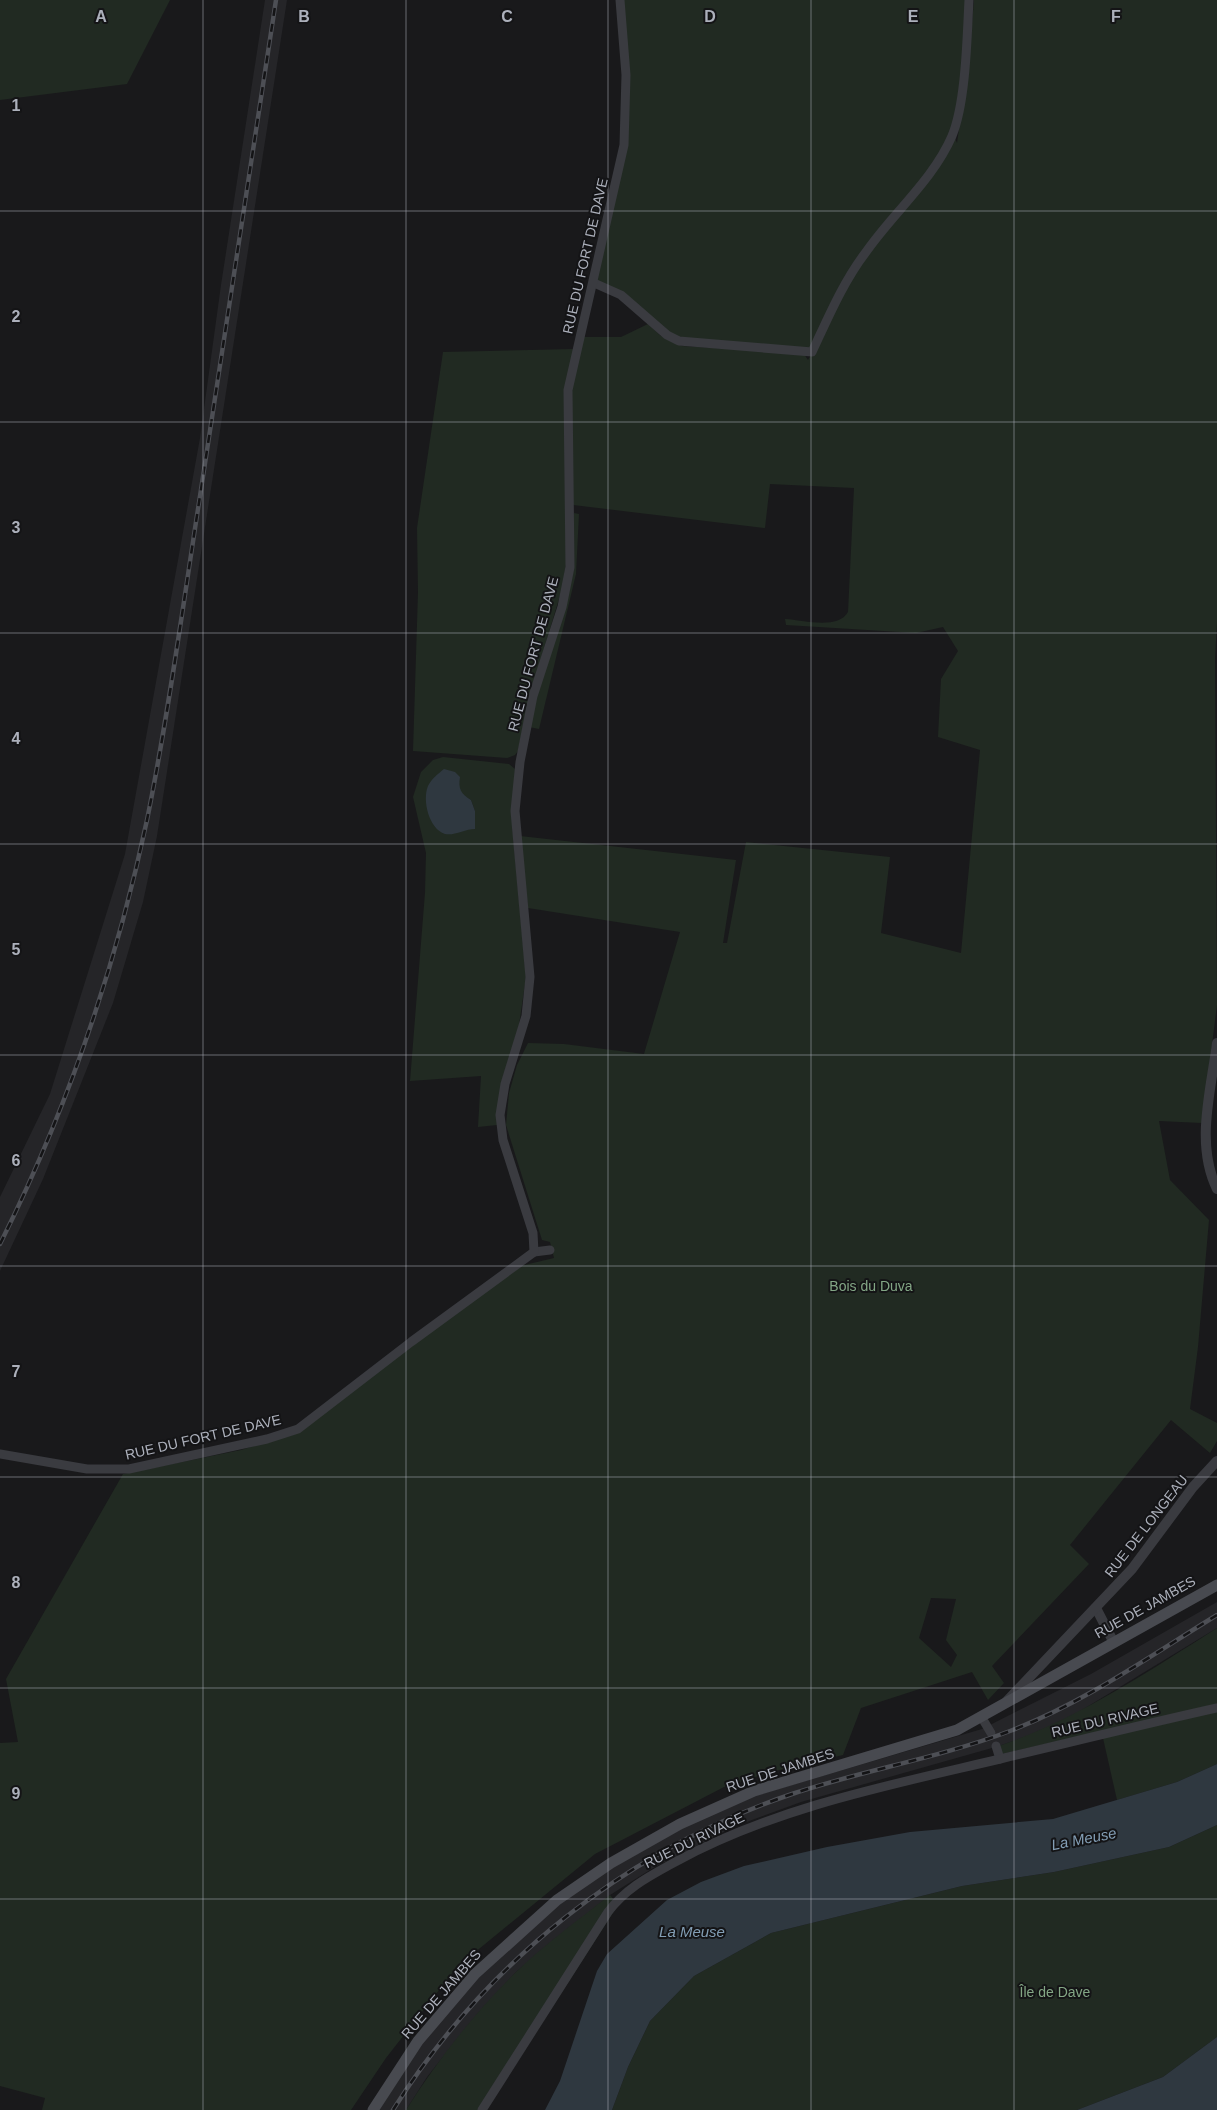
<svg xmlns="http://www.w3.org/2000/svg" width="1217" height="2110" viewBox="0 0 1217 2110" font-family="Helvetica,sans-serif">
	<rect width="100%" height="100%" fill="#19191b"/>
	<g fill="#252528">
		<path d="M265,0H287L157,836L143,902L113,1003L43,1179L0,1271V1197L50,1094L125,854L200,438L221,285Z"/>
		<path d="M1217,1602V1628L1072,1716L1031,1735L999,1746L801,1802L733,1827L653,1868L610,1895L516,1972L474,2018L427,2077L406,2110H373L451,2001L557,1900L717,1807L982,1729L1091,1674Z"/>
	</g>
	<g fill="#212a22" fill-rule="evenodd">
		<path d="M0,0H170L127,84L0,100Z"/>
		<path d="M620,0H969L955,138L957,143L969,59L974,0H1217V622L1215,659L1217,1005L1202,1123L1159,1121L1170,1180L1209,1220L1198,1347L1190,1409L1217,1423V1441L1210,1453L1171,1420L1070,1545L1089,1564L992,1666L1004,1683L988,1700L972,1672L861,1708L843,1755L771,1772L724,1787L595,1854L457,1967L386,2058L351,2110H42L45,2098L0,2086V1743L18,1742L6,1679L123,1474L241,1450L298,1432L516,1267L554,1258L550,1242L542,1240L506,1125L509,1093L517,1065L528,1043L564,1044L644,1054L680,932L528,908L520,836L736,860L723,943H727L746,842L890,857L881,933L961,953L980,750L938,737L941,679L958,651L943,627L916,633L786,625L785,619C803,620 838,630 848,612L854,488L770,484L765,528L573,505L571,390L584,337H621L648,324L661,336L682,346L799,353L804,354L808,360L812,353L679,341L626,298L594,283L624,145ZM931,1598L956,1599L946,1640L957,1655L951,1667L919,1638Z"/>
		<path d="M574,349L566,564L562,589L529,698L518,751L515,755L507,758L413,751L418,592L417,528L443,352Z"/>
		<path d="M574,513L579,514L576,574L539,729L529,727L574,555Z"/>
		<path d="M443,757L509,764L515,769L512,824L526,977L519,1025L501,1084L497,1125L478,1127L481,1076L410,1081L425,893L426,853L413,797L421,772L433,760ZM458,786L462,795L471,800L475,811V829H464Z"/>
		<path d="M1217,1628V1704L1002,1754L999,1746C1077,1719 1148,1672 1217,1628Z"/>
		<path d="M1217,1711V1764L1177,1782L1117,1800L1103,1738Z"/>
		<path d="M1217,1825V2037L1163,2077L1077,2110H612L628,2067L650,2021L694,1976L771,1933L962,1886L1054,1872L1169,1847Z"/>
		<path d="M610,1895L618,1905L486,2110H406C437,2061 474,2013 516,1972C545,1944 578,1920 610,1895Z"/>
	</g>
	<g fill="#2f3840">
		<path d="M444,769L455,772L460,777C458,789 461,794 471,800L475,811V829C465,829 454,836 445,834C429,829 422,800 428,786C432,778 438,774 444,769Z"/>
		<path d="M1217,1764V1825L1169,1847L1054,1872L962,1886L771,1933L694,1976L650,2021L628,2067L612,2110H545L560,2081L597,1971L607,1954L667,1900L701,1882L744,1866L827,1847L910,1832L1053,1819L1177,1782Z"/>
		<path d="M1217,2037V2110H1077L1163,2077Z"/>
	</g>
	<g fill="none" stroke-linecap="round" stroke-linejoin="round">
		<g stroke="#3a3b40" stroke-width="9">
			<path d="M594,283L621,295L667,335L679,341L812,352C828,318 843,282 866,252C893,213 933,180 952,136C966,102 967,37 969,0"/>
			<path d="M534,1252L550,1250"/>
			<path d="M0,1454L87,1469H129L267,1439L298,1429L411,1342L534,1252L533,1233L503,1140L500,1115L505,1084L526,1016L530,977L515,811L520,762L533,696L562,607L570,567L568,390L624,145L626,75L620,0"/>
			<path d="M982,1718L991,1733"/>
			<path d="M996,1746L1000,1759"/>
			<path d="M482,2110L608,1912C627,1887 650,1876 677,1861C777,1807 890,1785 1000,1759C1072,1742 1145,1724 1217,1708"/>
		</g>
		<g stroke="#3a3b40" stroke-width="10">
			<path d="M1217,1043C1211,1091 1195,1144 1217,1189"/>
			<path d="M1096,1608L1113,1641"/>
			<path d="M1007,1701L1132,1569L1193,1487L1217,1461"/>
		</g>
		<path stroke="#484a50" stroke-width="11" d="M373,2110L418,2041L475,1974L557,1900L611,1863L680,1824L754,1791L957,1730L1217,1585"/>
		<defs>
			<g id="rail">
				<path d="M0,1244C67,1110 116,966 147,820C168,717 182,612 198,509C224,339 250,170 276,0"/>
				<path d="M393,2110C486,1962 626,1850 792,1794C864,1770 939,1758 1010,1731C1084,1703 1150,1656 1217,1615"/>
			</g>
		</defs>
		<use href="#rail" stroke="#4d4f55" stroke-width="4.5"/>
		<use href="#rail" stroke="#141416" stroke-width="2.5" stroke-dasharray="8" stroke-linecap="butt"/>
	</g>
	<path fill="none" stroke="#acb0bb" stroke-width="1" stroke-opacity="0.55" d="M203,0V2110M406,0V2110M608,0V2110M811,0V2110M1014,0V2110M0,211H1217M0,422H1217M0,633H1217M0,844H1217M0,1055H1217M0,1266H1217M0,1477H1217M0,1688H1217M0,1899H1217"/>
	<g text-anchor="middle" stroke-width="4" stroke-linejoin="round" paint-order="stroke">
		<g font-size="14" fill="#acb0bb" stroke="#141416">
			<text transform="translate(585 256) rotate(-77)" y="5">RUE DU FORT DE DAVE</text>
			<text transform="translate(533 654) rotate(-75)" y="5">RUE DU FORT DE DAVE</text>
			<text transform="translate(203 1437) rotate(-13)" y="5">RUE DU FORT DE DAVE</text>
			<text transform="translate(1146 1526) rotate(-52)" y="5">RUE DE LONGEAU</text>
			<text transform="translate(1145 1607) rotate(-29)" y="5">RUE DE JAMBES</text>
			<text transform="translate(1105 1720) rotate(-13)" y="5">RUE DU RIVAGE</text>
			<text transform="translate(780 1770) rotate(-18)" y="5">RUE DE JAMBES</text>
			<text transform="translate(694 1840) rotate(-26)" y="5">RUE DU RIVAGE</text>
			<text transform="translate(441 1994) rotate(-49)" y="5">RUE DE JAMBES</text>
		</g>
		<g font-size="14" fill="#83a685" stroke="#141416">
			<text x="871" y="1291">Bois du Duva</text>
			<text x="1055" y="1997">Île de Dave</text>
		</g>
		<g font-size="15" font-style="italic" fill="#839eb5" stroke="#141416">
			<text transform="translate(1084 1839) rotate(-11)" y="5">La Meuse</text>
			<text x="692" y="1937">La Meuse</text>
		</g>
	</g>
	<g font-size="16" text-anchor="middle" font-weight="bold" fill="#acb0bb" stroke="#141416" stroke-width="4" stroke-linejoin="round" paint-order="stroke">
		<text x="101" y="22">A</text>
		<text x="304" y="22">B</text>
		<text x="507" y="22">C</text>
		<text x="710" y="22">D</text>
		<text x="913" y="22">E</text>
		<text x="1116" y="22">F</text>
		<text x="16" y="111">1</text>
		<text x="16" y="322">2</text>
		<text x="16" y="533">3</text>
		<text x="16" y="744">4</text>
		<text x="16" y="955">5</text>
		<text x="16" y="1166">6</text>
		<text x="16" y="1377">7</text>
		<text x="16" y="1588">8</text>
		<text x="16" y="1799">9</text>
	</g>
</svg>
